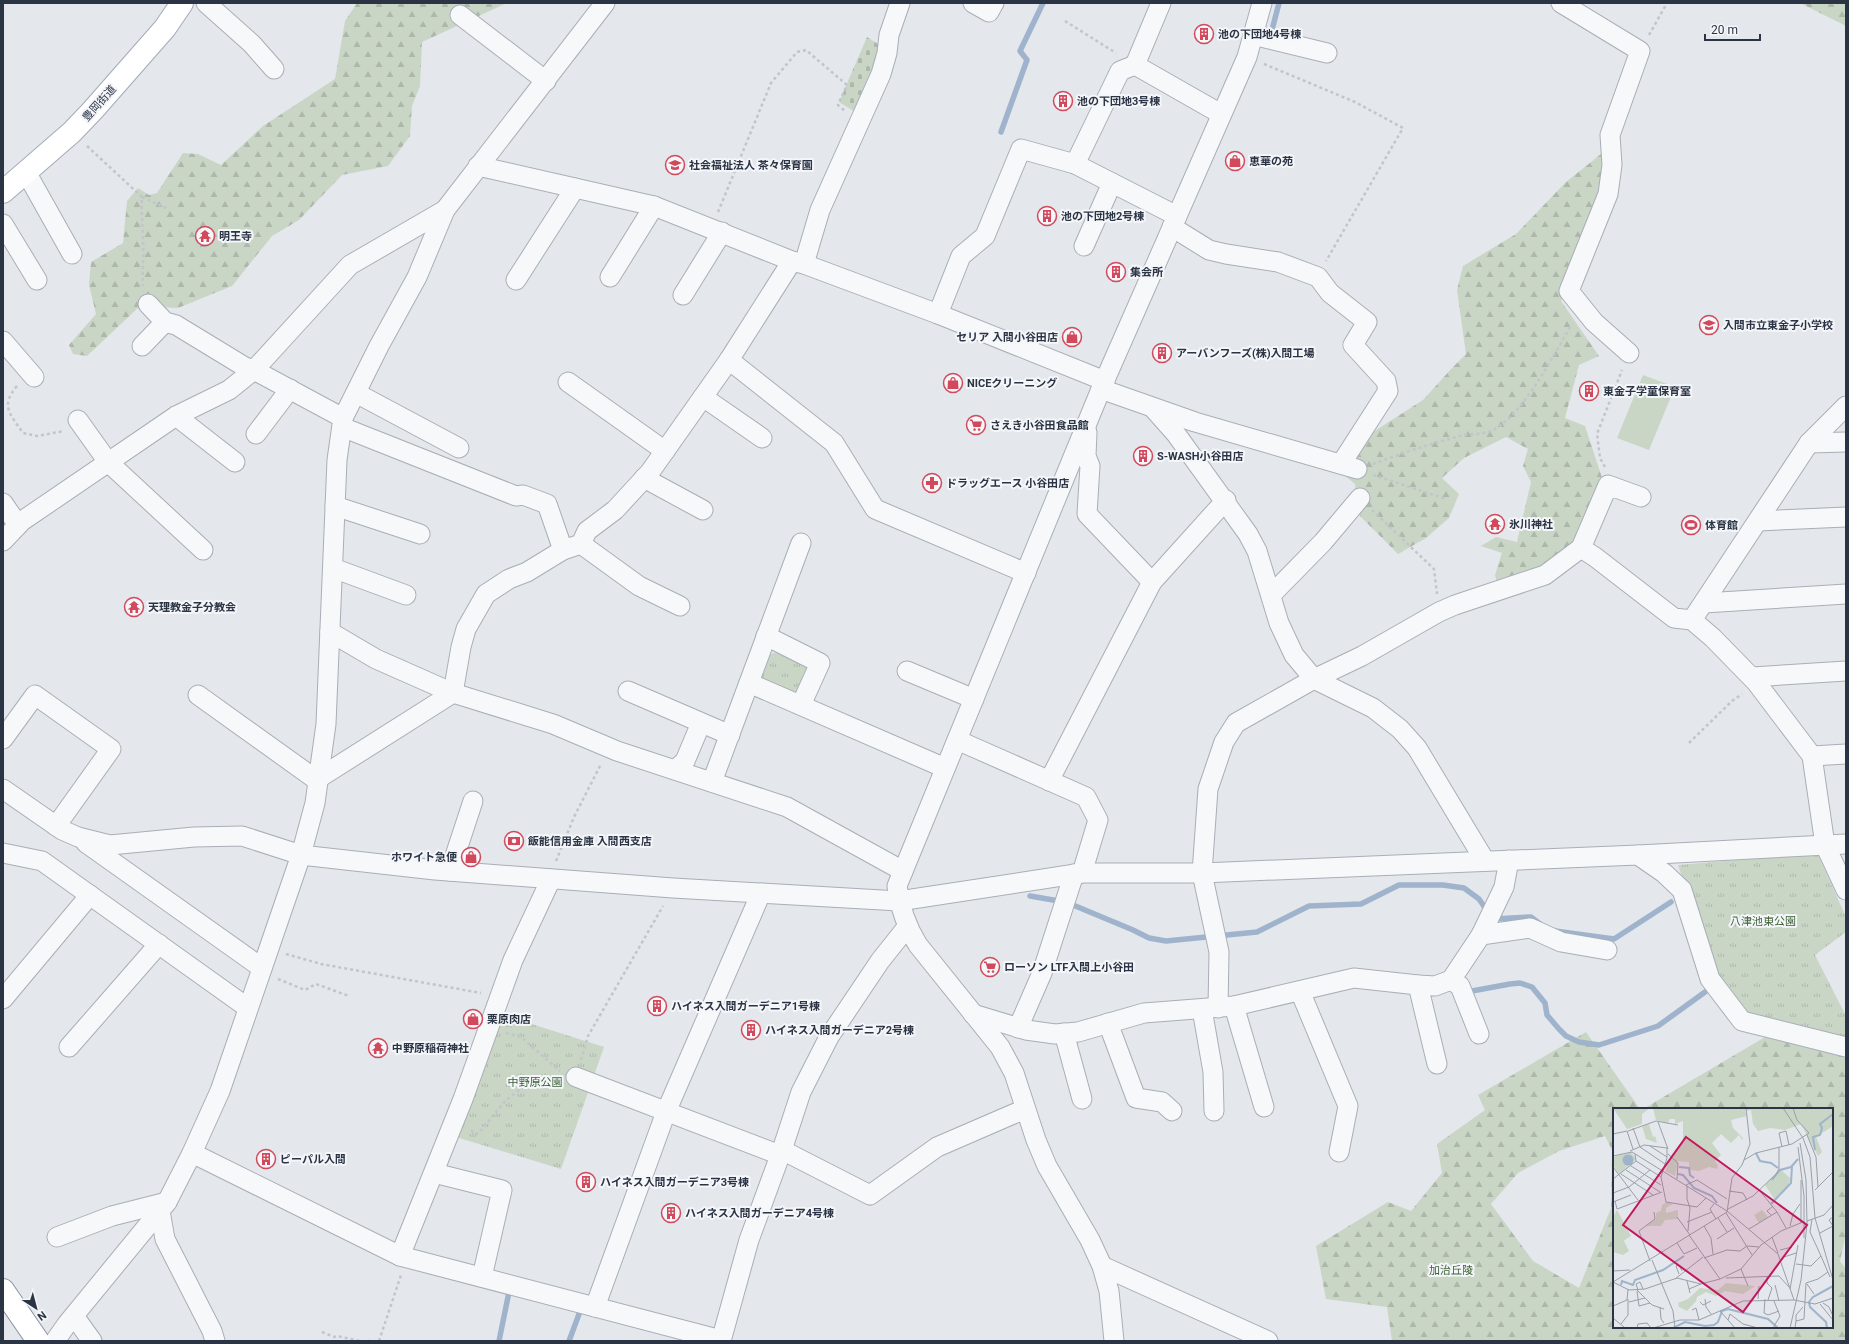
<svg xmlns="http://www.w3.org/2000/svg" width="1849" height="1344" viewBox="0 0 1849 1344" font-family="Roboto,'Noto Sans JP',sans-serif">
	<defs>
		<pattern id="grass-tufts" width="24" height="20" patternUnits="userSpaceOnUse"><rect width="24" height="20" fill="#c9d6c5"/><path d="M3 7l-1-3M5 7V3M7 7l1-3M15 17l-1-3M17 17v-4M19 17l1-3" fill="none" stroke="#adb8ab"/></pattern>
		<pattern id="forest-firs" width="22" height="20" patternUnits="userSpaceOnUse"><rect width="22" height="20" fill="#c9d6c5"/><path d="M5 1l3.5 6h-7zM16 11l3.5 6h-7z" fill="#adb8ab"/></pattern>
		<pattern id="cemetery-stones" width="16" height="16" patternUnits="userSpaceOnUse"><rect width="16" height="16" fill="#c9d6c5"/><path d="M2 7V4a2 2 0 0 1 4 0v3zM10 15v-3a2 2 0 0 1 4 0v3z" fill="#adb8ab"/></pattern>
	</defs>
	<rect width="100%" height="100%" fill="#e4e7ec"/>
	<g fill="url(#grass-tufts)">
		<path d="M777,652L805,665L810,672L795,697L765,684L760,677L768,655Z"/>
		<path d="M1817,853L1846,917V932L1815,955L1846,1016V1044L1744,1017L1714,976L1678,865Z"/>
		<path d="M500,1014L604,1047L561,1169L456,1137Z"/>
	</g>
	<g fill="url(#forest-firs)" fill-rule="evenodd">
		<path d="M357,3H507L422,42L420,86L412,106L410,136L388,166L342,175L299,220L272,236L232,286L178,308L140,306L87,356L73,354L69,345L96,314L89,285L91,262L123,243L127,201L138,188L149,195L157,193L183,153L198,154L221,165L263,126L335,79L345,21Z"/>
		<path d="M1800,3H1846V26Z"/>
		<path d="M1606,150L1603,190L1561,301L1599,356L1579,365L1565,418L1585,426L1605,487L1578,547L1547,573L1498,588L1495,575L1502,553L1481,546L1496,537L1517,542L1531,482L1523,466L1528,449L1506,437L1464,458L1442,478L1459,494L1449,518L1426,538L1398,554L1360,516L1355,484L1334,467L1345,450L1423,400L1452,368L1466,354L1457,290L1463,266L1516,234L1566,182Z"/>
		<path d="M1777,1030L1846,1052V1233L1840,1261L1846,1269V1341H1392L1387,1307L1326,1299L1316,1246L1388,1202L1411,1211L1442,1173L1437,1144L1485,1110L1478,1095L1586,1032L1640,1109H1614V1327H1832V1109H1643ZM1605,1136L1612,1150L1611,1208L1579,1288L1533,1261L1491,1204L1518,1173L1559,1151Z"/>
	</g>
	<path fill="url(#cemetery-stones)" d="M867,37L886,49L860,115L839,102Z"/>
	<path fill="#c9d6c5" d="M1643,375L1675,387L1649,450L1617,438Z"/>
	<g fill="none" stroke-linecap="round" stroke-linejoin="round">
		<g stroke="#9fb4cc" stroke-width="5.5">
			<path d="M1272,30L1279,3"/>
			<path d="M1001,132L1027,60L1020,51L1043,3"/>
			<path d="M1030,896L1059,901L1073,905L1133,930L1149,938L1166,941L1257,932L1309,906L1361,904L1399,885H1443L1464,888L1479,899L1488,912"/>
			<path d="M1493,919L1531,917L1540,924"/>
			<path d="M1555,931L1614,939L1671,902"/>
			<path d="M1472,991L1510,984L1520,983L1532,987L1545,1003L1547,1015L1559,1029L1566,1036L1579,1042L1599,1045L1658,1026L1705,992"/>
			<path d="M499,1341L510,1287"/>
			<path d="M569,1341L582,1306"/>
		</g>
		<defs>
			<g id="minor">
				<path d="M206,3L252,44L274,69"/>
				<path d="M973,3L989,12L994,3"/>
				<path d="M1161,3L1135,65L1221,114"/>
				<path d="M1561,3L1640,51L1610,135L1612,165L1608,194L1569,291L1594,322L1629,353"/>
				<path d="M460,15L546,81"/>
				<path d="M1253,35L1327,53"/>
				<path d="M1075,164L1120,71L1135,65"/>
				<path d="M478,166L654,206L792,261L804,264L938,314L1105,381"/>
				<path d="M26,172L72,254"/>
				<path d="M3,224L37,280"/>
				<path d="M1172,227L1209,250L1226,254L1278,262L1318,277L1330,293L1367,322L1353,345L1386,381L1388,391L1341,464"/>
				<path d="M1084,246L1112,183"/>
				<path d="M804,264L820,210L881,74L887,53L889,35L900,3"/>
				<path d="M610,277L654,206"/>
				<path d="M516,280L575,188"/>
				<path d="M683,295L722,232"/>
				<path d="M148,304L165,322L176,325L245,367L254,370L343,418"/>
				<path d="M938,314L961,256L985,236L1021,149L1075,164L1177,216"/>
				<path d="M3,341L34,377"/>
				<path d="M142,346L165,322"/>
				<path d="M729,360L834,443L875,509L1026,573"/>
				<path d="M568,382L665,451"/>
				<path d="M1101,389L1195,422L1357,469"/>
				<path d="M356,393L459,448"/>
				<path d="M703,397L762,438"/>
				<path d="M1153,408L1176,434L1248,534L1257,551L1279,623L1294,655L1314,679L1373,708L1400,729L1417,748L1485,861"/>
				<path d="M176,416L235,462"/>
				<path d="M78,420L108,462L203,550"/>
				<path d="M342,427L516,496L523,495L547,504L563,550"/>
				<path d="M1087,432L1086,456L1090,466L1087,514L1152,582"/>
				<path d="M256,434L290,389"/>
				<path d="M1809,443L1846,442"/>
				<path d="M644,478L703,510"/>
				<path d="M3,503L18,525"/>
				<path d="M335,506L420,534"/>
				<path d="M1758,521L1846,517"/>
				<path d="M3,541L22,521L176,416L229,390L254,370L350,265L445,210"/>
				<path d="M581,544L639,586L680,606"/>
				<path d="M1581,548L1595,557L1674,618L1692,620L1713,638L1756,682L1812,756L1825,845L1846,890"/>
				<path d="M333,568L406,595"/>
				<path d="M1271,595L1323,542L1360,498"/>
				<path d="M1704,603L1846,594"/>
				<path d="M1692,620L1809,443L1846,406"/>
				<path d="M330,632L376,659L453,693L553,724L617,751L787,807L903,871"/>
				<path d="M766,636L820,663L801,705"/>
				<path d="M907,671L974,699"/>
				<path d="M1752,677L1846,671"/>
				<path d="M749,683L945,768"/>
				<path d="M628,691L730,735"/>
				<path d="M198,695L318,781"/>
				<path d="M3,739L35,695L111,749L56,826"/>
				<path d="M957,740L1086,797L1098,820L1082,873"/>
				<path d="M1812,756L1846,754"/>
				<path d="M675,770L685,761L701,723"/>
				<path d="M319,778L453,693L461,647L466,629L486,594L509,579L527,572L563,550L581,544L587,531L615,510L650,472L729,360L792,261"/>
				<path d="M1049,781L1152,582L1226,500"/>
				<path d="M712,782L801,543"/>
				<path d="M3,789L62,830L78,837L110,845L194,837L242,836L301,855L435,870L673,888L899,901L1082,873H1202L1638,855L1846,844"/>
				<path d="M86,843L262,968"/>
				<path d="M3,853L42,861L248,1008"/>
				<path d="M1638,855L1664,873L1682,890L1710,979L1742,1021L1846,1047"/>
				<path d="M450,871L473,801"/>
				<path d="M1481,935L1530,928L1561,942L1607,950"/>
				<path d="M1451,980L1460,986L1479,1034"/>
				<path d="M1418,985L1437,1064"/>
				<path d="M1300,991L1348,1106L1339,1152"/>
				<path d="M3,999L90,895"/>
				<path d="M1234,1006L1264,1107"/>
				<path d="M1218,1008L1219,952L1202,873L1208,789L1224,742L1236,723L1314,679L1362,656L1439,612L1455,605L1545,575L1581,548L1608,485L1641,497"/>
				<path d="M1202,1009L1213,1072L1214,1111"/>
				<path d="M973,1014L1026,1030L1055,1034L1078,1032L1144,1013L1234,1006L1354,978L1418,985L1435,986L1451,980L1481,935L1504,887L1509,860"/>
				<path d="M1108,1023L1136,1098L1162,1102L1172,1111"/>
				<path d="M1018,1028L1042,973L1074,874"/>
				<path d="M1064,1033L1082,1099"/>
				<path d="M69,1047L159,944"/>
				<path d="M576,1077L780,1155"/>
				<path d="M782,1150L870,1195L937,1147L1025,1109"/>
				<path d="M192,1153L400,1256L721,1340"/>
				<path d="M434,1173L502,1190L482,1277"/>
				<path d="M160,1211L165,1239L212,1331L215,1341"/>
				<path d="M57,1237L112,1216L167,1202"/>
				<path d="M400,1256L463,1099L513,960L551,879"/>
				<path d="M1102,1266L1268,1341"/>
				<path d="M595,1307L666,1112L761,893"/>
				<path d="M74,1316L92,1341"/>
				<path d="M55,1341L67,1324L167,1202L192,1153L220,1091L301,855L315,803L326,724L337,460L343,418L379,346L417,277L445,210L605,3"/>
				<path d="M721,1341L749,1240L782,1150L801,1092L829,1037L880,961L907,927"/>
				<path d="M1114,1341L1109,1291L1102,1266L1090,1240L1047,1166L1036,1140L1014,1073L1000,1047L918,945C906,926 900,908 897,886L1101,389L1247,57L1262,3"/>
			</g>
			<path id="major" d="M3,192L72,132L93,110L165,28L182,3"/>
			<path id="highway" d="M3,1290L38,1341"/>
		</defs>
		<use href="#minor" stroke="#a9aeb7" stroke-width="21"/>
		<use href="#major" stroke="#a3abb8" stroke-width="24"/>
		<use href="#highway" stroke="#8b94a3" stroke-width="24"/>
		<g stroke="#c2c5cb" stroke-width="2.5" stroke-dasharray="3 3" stroke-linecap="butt">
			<path d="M1065,21L1116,53"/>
			<path d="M1649,35L1667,3"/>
			<path d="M1264,64L1355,102L1403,128L1326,261"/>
			<path d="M87,146L142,197C141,212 143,225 143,239C144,255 142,270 143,286"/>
			<path d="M142,197L166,208"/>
			<path d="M718,212L771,83L797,52L806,50L847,85L838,105L845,111"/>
			<path d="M17,386C0,406 10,414 23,433L37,436L64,431"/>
			<path d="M1373,464C1402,453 1430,444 1460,436C1471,433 1482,435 1493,430C1523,415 1554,354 1572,324"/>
			<path d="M1605,467L1600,458L1597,434L1622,370"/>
			<path d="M1373,475L1446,499"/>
			<path d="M1372,510L1434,569L1437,594"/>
			<path d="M1689,743L1732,701L1742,694"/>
			<path d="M556,861L574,817L601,764"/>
			<path d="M286,954L321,964L481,993"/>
			<path d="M278,979L305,990L316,984L349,996"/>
			<path d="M506,1033L521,1037L560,1071"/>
			<path d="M581,1060L588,1036L663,906"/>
			<path d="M471,1130L475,1134L479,1133L505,1101L530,1082L557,1077"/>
			<path d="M322,1332L334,1337L337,1336L360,1341"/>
			<path d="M367,1341H370"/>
			<path d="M379,1341L401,1275"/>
		</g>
		<use href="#minor" stroke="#f7f8fa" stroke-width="19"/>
		<use href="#major" stroke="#fff" stroke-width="22"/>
		<use href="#highway" stroke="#fff" stroke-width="22"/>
	</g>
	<defs>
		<symbol id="building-ring" viewBox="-11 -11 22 22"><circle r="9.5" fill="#f4f6f9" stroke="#d1495b" stroke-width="1.5"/><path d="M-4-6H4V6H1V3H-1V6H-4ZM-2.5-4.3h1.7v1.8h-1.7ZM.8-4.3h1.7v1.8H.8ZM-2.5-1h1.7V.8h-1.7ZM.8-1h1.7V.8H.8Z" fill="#d1495b"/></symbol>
		<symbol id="shop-ring" viewBox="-11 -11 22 22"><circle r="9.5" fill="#f4f6f9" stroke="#d1495b" stroke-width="1.5"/><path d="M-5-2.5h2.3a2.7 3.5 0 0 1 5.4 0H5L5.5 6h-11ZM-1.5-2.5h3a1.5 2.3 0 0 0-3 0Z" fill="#d1495b"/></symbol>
		<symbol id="school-ring" viewBox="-11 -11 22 22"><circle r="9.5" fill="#f4f6f9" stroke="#d1495b" stroke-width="1.5"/><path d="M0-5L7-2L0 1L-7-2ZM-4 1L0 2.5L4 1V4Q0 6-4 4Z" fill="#d1495b"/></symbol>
		<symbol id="temple-ring" viewBox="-11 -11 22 22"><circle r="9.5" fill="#f4f6f9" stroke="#d1495b" stroke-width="1.5"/><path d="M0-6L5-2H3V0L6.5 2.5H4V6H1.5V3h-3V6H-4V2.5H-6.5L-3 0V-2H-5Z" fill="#d1495b"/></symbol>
		<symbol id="supermarket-ring" viewBox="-11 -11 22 22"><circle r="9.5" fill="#f4f6f9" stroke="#d1495b" stroke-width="1.5"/><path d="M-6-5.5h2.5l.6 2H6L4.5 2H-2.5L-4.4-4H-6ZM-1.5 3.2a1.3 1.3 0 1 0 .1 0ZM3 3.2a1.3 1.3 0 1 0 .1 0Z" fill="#d1495b"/></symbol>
		<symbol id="pharmacy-ring" viewBox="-11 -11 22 22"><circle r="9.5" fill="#f4f6f9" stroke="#d1495b" stroke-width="1.5"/><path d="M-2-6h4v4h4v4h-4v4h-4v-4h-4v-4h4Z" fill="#d1495b"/></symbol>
		<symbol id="stadium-ring" viewBox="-11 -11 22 22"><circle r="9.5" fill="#f4f6f9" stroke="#d1495b" stroke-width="1.5"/><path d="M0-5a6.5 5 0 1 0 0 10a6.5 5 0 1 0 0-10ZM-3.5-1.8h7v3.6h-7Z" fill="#d1495b"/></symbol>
		<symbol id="bank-ring" viewBox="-11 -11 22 22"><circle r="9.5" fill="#f4f6f9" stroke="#d1495b" stroke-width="1.5"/><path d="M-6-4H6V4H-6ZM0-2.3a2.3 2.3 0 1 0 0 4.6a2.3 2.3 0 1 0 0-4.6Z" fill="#d1495b"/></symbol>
	</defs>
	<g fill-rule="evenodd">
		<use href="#building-ring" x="1193" y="23" width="22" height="22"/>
		<use href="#building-ring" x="1052" y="90" width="22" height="22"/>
		<use href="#shop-ring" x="1224" y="150" width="22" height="22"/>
		<use href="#school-ring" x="664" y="154" width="22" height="22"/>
		<use href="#building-ring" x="1036" y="205" width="22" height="22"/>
		<use href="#temple-ring" x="194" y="225" width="22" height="22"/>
		<use href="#building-ring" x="1105" y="261" width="22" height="22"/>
		<use href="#school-ring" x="1698" y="314" width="22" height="22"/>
		<use href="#shop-ring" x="1061" y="326" width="22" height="22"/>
		<use href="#building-ring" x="1151" y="342" width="22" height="22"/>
		<use href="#shop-ring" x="942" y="372" width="22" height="22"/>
		<use href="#building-ring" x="1578" y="380" width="22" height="22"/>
		<use href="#supermarket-ring" x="965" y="414" width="22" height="22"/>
		<use href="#building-ring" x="1132" y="445" width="22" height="22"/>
		<use href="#pharmacy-ring" x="921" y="472" width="22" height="22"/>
		<use href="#temple-ring" x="1484" y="513" width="22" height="22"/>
		<use href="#stadium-ring" x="1680" y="514" width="22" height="22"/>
		<use href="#temple-ring" x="123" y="596" width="22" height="22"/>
		<use href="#bank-ring" x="503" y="830" width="22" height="22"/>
		<use href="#shop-ring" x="460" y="846" width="22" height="22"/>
		<use href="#supermarket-ring" x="979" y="956" width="22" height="22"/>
		<use href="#building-ring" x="646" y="995" width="22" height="22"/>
		<use href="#shop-ring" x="462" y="1008" width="22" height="22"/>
		<use href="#building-ring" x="740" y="1019" width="22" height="22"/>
		<use href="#temple-ring" x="367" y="1037" width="22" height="22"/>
		<use href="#building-ring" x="255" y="1148" width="22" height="22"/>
		<use href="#building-ring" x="575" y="1171" width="22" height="22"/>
		<use href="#building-ring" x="660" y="1202" width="22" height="22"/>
	</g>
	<g text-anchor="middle" stroke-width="4" stroke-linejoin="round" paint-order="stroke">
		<g font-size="11" font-weight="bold" fill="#2b3445" stroke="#f4f6f9" text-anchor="start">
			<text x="1218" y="38">池の下団地4号棟</text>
			<text x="1077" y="105">池の下団地3号棟</text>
			<text x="1249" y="165">恵華の苑</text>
			<text x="689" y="169">社会福祉法人 茶々保育園</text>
			<text x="1061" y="220">池の下団地2号棟</text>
			<text x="219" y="240">明王寺</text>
			<text x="1130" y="276">集会所</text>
			<text x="1723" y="329">入間市立東金子小学校</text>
			<text x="1058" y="341" text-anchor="end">セリア 入間小谷田店</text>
			<text x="1176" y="357">アーバンフーズ(株)入間工場</text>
			<text x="967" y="387">NICEクリーニング</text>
			<text x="1603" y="395">東金子学童保育室</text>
			<text x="990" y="429">さえき小谷田食品館</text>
			<text x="1157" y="460">S-WASH小谷田店</text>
			<text x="946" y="487">ドラッグエース 小谷田店</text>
			<text x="1509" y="528">氷川神社</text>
			<text x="1705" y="529">体育館</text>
			<text x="148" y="611">天理教金子分教会</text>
			<text x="528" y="845">飯能信用金庫 入間西支店</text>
			<text x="457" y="861" text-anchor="end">ホワイト急便</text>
			<text x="1004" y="971">ローソン LTF入間上小谷田</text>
			<text x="671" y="1010">ハイネス入間ガーデニア1号棟</text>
			<text x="487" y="1023">栗原肉店</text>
			<text x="765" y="1034">ハイネス入間ガーデニア2号棟</text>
			<text x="392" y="1052">中野原稲荷神社</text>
			<text x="280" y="1163">ピーパル入間</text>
			<text x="600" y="1186">ハイネス入間ガーデニア3号棟</text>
			<text x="685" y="1217">ハイネス入間ガーデニア4号棟</text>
		</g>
		<g font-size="11" fill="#2b3445" stroke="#f4f6f9">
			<text transform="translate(99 103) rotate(-48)" y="4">豊岡街道</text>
		</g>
		<g font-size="11" fill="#3f6138" stroke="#f4f6f9">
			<text x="1763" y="925">八津池東公園</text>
			<text x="535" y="1086">中野原公園</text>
			<text x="1451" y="1274">加治丘陵</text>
		</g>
	</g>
	<g transform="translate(1613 1108)">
		<rect width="220" height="220" fill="#e4e7ec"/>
		<path d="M18,44L23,51L6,66L0,57V49ZM59,48L65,55L62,68L52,63ZM167,61L178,71L172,83L162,92L152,77ZM149,102L155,109L146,115L141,107Z" fill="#c9d6c5"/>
		<path d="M0,0H37L29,6V16L14,21ZM40,0H220V18L203,29L209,44L205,48L188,16L172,22L157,20L145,23L140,16L138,2L132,3L134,8L118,12L120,20L130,30L129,32L126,27L118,35L108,26L99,35L108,47L102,53L105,57L104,61L96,59L86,63L76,62V54L63,53L59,47L70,35V13L62,16V11H57L55,15L43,12ZM36,16L40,29L42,28L44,35L33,31L29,18ZM53,94L60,96L53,100V105L65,102V111L52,112L48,118H33L43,111V105L48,103L49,97ZM4,102L18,128L7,135L3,134L0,125V109ZM113,175L142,178L130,186L112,183L103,188L93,184L84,189L83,193L74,203L66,199L65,195L75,191L87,180L105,182Z" fill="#c9d6c5"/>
		<path d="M0,126L3,133H11L16,143L10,147L0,144Z" fill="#c9d6c5"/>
		<path d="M9.5 52a5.5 5.5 0 1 1 11 0a5.5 5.5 0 1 1-11 0Z" fill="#9fb4cc"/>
		<path fill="none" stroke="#9fb4cc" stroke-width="2" d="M202,42L200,29L207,27L209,20L207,16L220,6M143,45L147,53L158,55L165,60M66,59L76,60L77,67L81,70M65,66L70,67L81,80L99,88L104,95M159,72L167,62L178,59L185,51M158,96L178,75L179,58M8,177L9,173L20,177L22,172L50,162L71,148M60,220L72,214L92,218L101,217L105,214L109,203L115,201L155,211L165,220M214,220L213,214L197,199L196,194L200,189L220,178"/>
		<path fill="none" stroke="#9a9fa9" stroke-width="1" d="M170,0L190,30L197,49L202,110L220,172M45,14L55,41M20,20L27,39L52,56M15,23L43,13L65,17M0,26L14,23L20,41M194,27L203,49L205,79M37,38L54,49M169,39L166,25L173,23L176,37M185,39L191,88V130M17,43L31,37L54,40V50L48,69L53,94L84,99L93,90M55,46L65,55L64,71M0,48L19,44L114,103L165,146L181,192M131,52L143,45L179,36L196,25L184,12L180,0M23,53L48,69M18,58L48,77M0,59L25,92M13,62L47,84M8,66L40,87M0,71L23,53L22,46M188,72V115M73,77L84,72L114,91M74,78V91L77,100L75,123M202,82L220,64M116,83L130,85L134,92M147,83L164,104L173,120M0,85L16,79L37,62M2,93L4,101L49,84M0,94L18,87M101,96L97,101L103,111M115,101L140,88L163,66L166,61V39M113,105L139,147M158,107L154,103L160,98M64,109L77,127M105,110L114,124M194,113L211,107L220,97M74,114L99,104M91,118L98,130L100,146M177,118L180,106L187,96M220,118L216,112L220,109M136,121L164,104M207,125L220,118M76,127L107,171M159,129L165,145M104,131L121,120M64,135L71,146L84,140M167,142L179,139M208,148L217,169M171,149L183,145M91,150L114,142L127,143L134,138L146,139M39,152L60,203L62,220M37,153L26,123L42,111L41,104M183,156L198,158L208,148L197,124L199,111M128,161L135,178M0,163L17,162M66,166L63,158L66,157L69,163M154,169V175L159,180L155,192M113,170L166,168L176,179M62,171L90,149M74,173L77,185M0,174L16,182L32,181L64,170L88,176L107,171L128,161L148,137L168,123L190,114M0,174L114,104L119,70L129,57L137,36L133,0M194,176L201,186M162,177L166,193M76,181L88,176M177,181L185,137M24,182L39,197L51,201M25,182L23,176L27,174L30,181M24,183L26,198L37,195M92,191L93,199L98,206M145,191L146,178M152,191L151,205L155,207L166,203M16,194L32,190M87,194L90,197L98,193M210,195L216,199L220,208M207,196L220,212M0,198L14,192L15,181M47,199L48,211L51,215M79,202L83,200L86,212M107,203L122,220M0,210L12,220M115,212L117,206L130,216L145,220M183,213V207L190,199M8,216L15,207V191M24,220L25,216L34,215L38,220M40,220L67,212H86L130,193L181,192L202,196L220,190M160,220L167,208L161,193M177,220L188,172L194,116L193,72L187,35M182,220L183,213L191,211L193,175L205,171L215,164"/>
		<path fill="#c2185b" fill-opacity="0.15" stroke="#c2185b" stroke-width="2" d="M73,29L194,117L130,204L10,117Z"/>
		<rect width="220" height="220" fill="none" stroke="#2b3445" stroke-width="2"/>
	</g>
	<rect width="1849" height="1344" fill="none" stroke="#2b3445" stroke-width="8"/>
	<g transform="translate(36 1308) rotate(144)" stroke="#f4f6f9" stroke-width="3" paint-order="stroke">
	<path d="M0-3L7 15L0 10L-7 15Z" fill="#2b3445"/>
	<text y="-6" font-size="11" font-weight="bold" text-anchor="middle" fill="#2b3445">N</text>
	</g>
	<path d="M1705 34v6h55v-6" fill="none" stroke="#2b3445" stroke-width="2"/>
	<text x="1711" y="34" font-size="12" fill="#2b3445" stroke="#f4f6f9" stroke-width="3" paint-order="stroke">20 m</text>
</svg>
